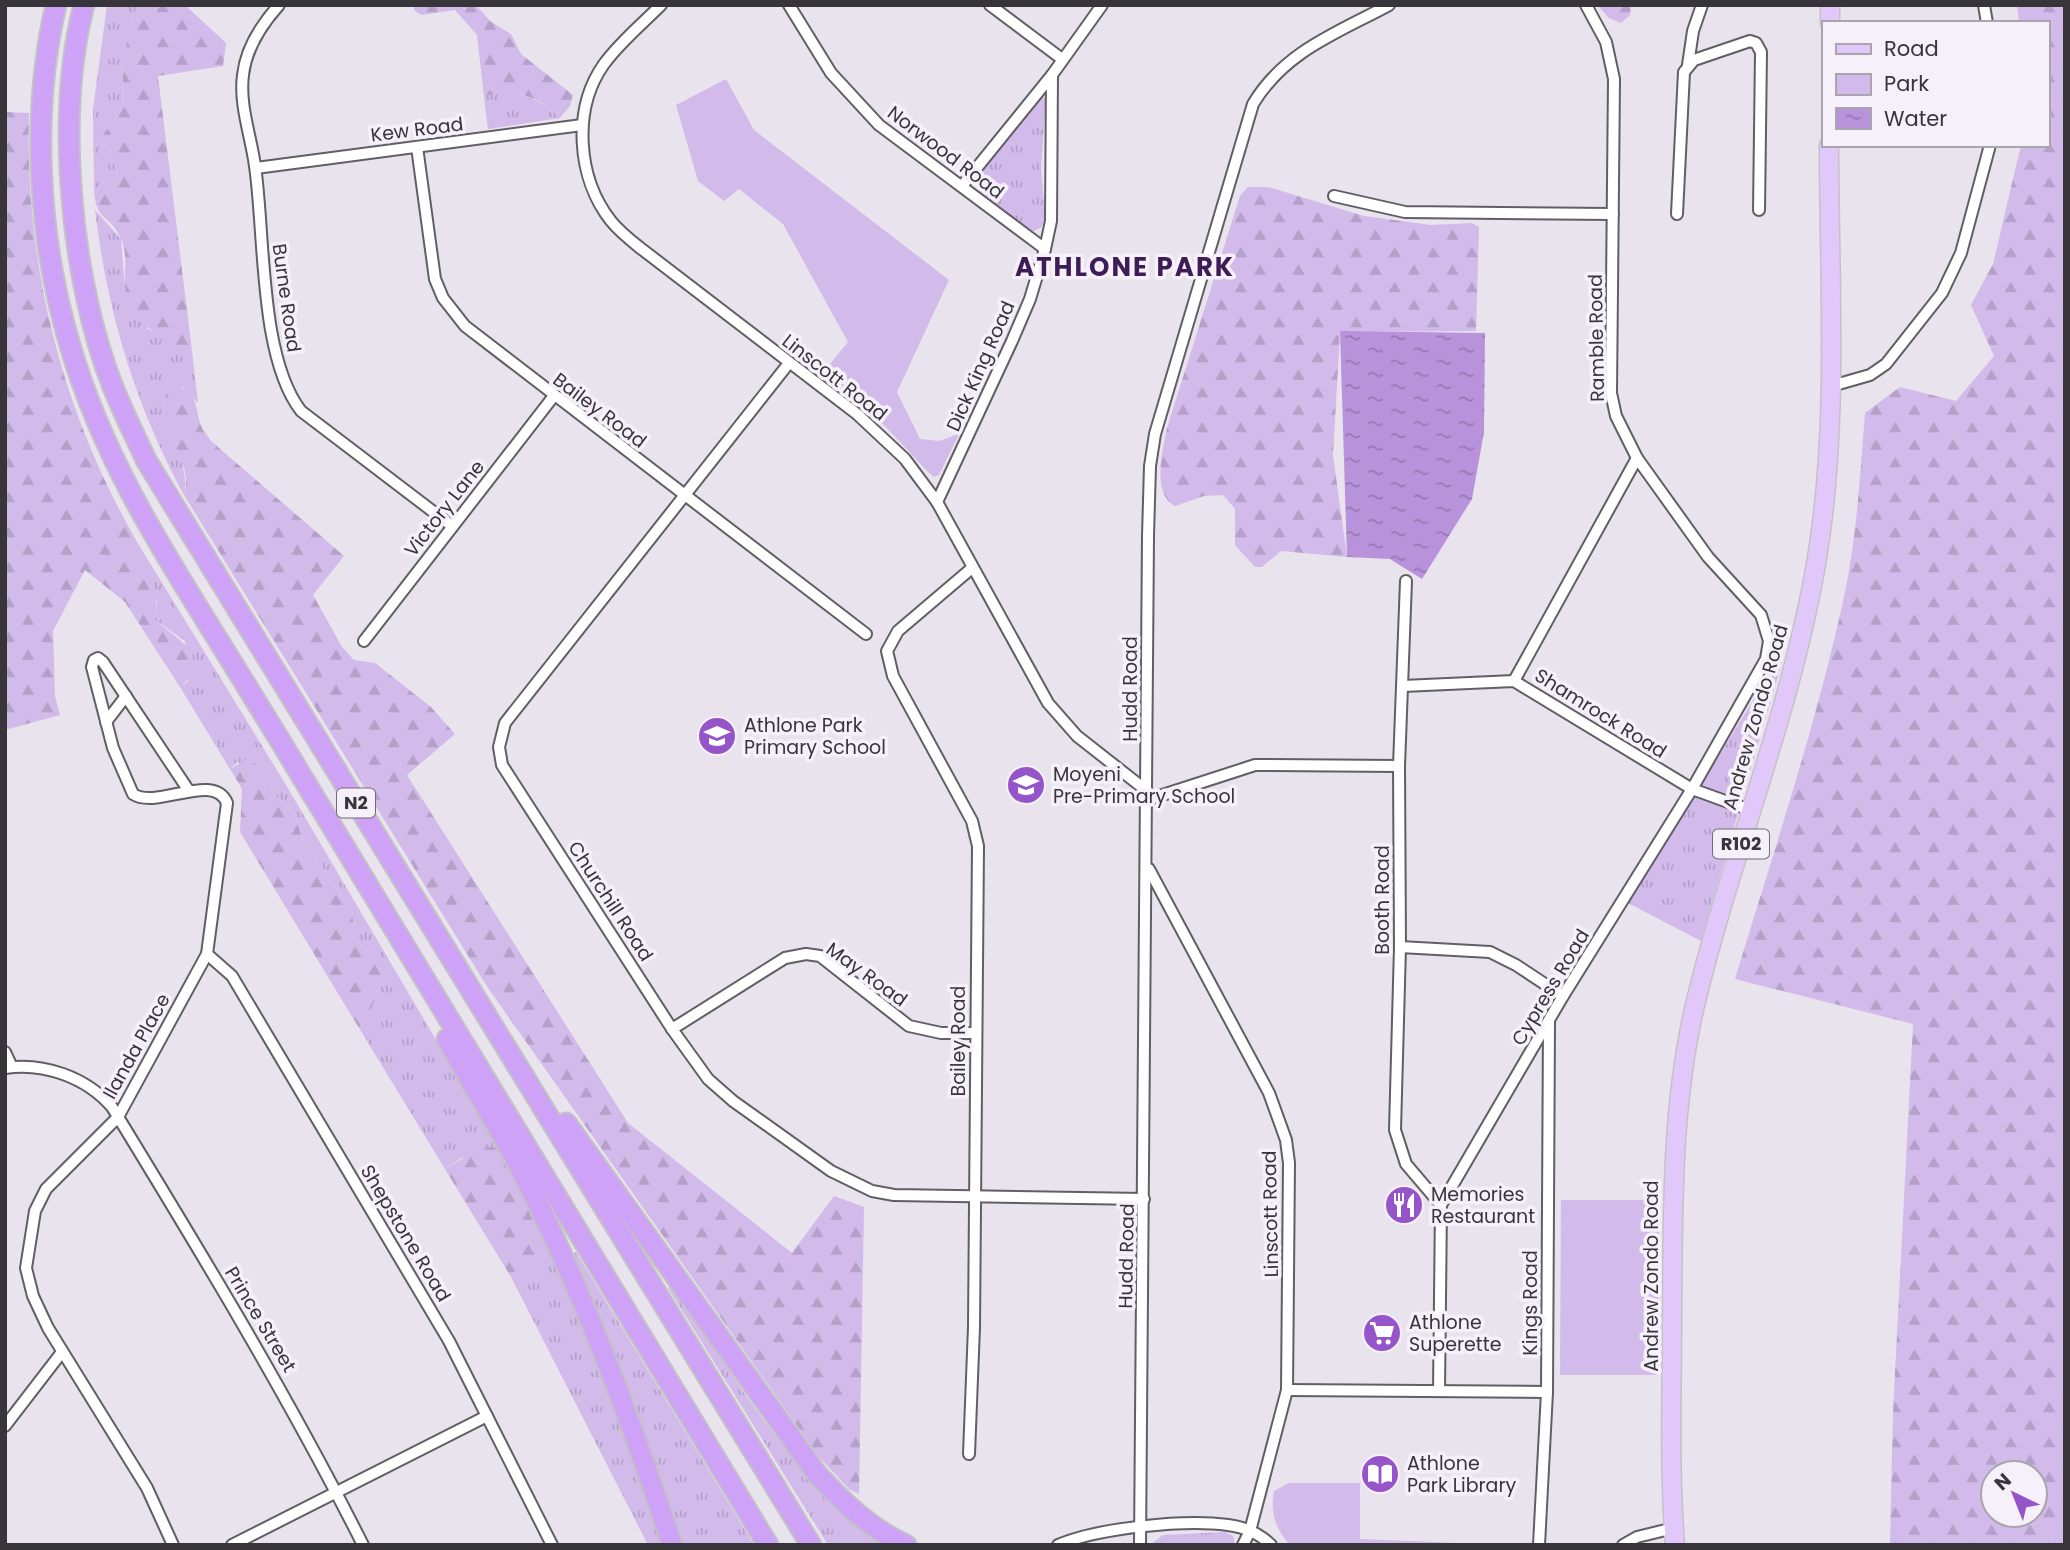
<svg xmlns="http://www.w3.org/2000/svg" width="2070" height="1550" viewBox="0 0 2070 1550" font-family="Poppins,sans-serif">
	<defs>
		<pattern id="grass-tufts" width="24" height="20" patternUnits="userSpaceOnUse" patternTransform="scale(1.75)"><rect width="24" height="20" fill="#d2baea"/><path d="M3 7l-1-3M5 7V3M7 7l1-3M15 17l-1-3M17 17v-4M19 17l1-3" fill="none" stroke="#b5a0c9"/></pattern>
		<pattern id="forest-firs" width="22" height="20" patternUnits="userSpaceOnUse" patternTransform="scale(1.75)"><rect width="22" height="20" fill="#d2baea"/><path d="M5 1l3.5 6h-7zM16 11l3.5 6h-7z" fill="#b5a0c9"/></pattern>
		<pattern id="water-ripples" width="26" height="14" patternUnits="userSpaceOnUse" patternTransform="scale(1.75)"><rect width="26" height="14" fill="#b892da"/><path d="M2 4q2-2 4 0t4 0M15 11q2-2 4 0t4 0" fill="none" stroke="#9678b2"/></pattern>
	</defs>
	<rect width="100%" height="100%" fill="#e8e3ec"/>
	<g fill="url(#grass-tufts)">
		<path d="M107,5H138L132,18L123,62L122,109L101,137L118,172L109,185L94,190L93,109Z"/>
		<path d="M502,91C524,94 545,101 560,118L488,129L484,97Z"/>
		<path d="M1043,98H1046L1041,168L1045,215L1042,227L1032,232L978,191L977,179L1025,113Z"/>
		<path d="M95,210L121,239L125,289L148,329L192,351L198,403L183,387L164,403C168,434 190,464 184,495C135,405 107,311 95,210Z"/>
		<path d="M137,542L286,785L502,1152L461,1158L445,1169L359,1028C372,1012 376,991 389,974L369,957L355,938L352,911L302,838L296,817L275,795L263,771L237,762L230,769L180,687L188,681L185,641L155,620L157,600L135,555Z"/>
		<path d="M1778,660L1782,662L1701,941L1628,903Z"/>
		<path d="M550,1247L598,1363L663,1545H648L511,1277C529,1270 540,1264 550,1247Z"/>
		<path d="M576,1252L754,1545H683L612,1345L573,1254Z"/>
		<path d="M671,1286C734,1374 794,1482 883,1545H828L668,1288Z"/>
		<path d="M1225,1532L1233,1536L1235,1545H1150L1163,1535Z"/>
	</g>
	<g fill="url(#forest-firs)" fill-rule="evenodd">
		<path d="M138,5H185L226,43L223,66L158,76L192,351C162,338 129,324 125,287C124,272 128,254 121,239C111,214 96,223 94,190L109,185L118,172L101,137L122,109L123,62L132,18Z"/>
		<path d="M414,5H476L490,21L511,34L521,54L573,95L570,106L560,118C540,96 512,87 484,97L477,35L455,10L421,15L414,10Z"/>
		<path d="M1597,5H1631L1630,15L1621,23L1609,18Z"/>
		<path d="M2017,5H2065V1545H1890L1893,1412L1913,1024L1735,979C1773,853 1816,726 1844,597C1857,536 1860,475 1865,413L1900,387L1956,401L1994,356L1971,305L1993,264L2021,145H2047V23H2019ZM2035,1473V1515H1993V1473Z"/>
		<path d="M5,112L29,113C25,266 61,409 137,542L135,555L157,591L155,620C175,638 216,657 180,687L125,602L85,570L53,631L55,696L60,715L5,730Z"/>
		<path d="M1248,187H1268L1364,216L1431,225L1472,223L1479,227L1476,331L1340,332L1333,455L1347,557L1281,551L1262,567H1255L1235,545V509L1223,495L1204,496L1175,506C1151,494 1163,448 1167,428L1240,196Z"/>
		<path d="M174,386C198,389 195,408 201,426C203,431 208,436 211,441L344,556L313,595L342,647L354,660L375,663L431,707L455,734L407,775L628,1123L792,1253L834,1196L864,1207L859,1494L849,1489L819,1457L488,988L184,495C186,485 187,478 184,468C178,448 150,399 174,386Z"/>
		<path d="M245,760L253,762L263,771L275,795L296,817L302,838L352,911L355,938L369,957L384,963L389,974C376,991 373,1012 359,1028L240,832L242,789L230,769Z"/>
		<path d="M492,1147L502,1152L550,1247C540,1264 529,1271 511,1277L445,1169L480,1148Z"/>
	</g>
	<g fill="#d2baea">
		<path d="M726,79L754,130L949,280L897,392L920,439L939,441L959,434L939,475L934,477L929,473L885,426L821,375L848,342L783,224L739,189L724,201L698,181L676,105Z"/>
		<path d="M1561,1200H1659L1658,1375H1560Z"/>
		<path d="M1289,1483H1360V1539L1508,1545H1290C1275,1528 1270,1513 1274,1491Z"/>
	</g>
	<path fill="url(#water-ripples)" d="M1340,331L1485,333L1484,432L1472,499L1422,579L1390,559L1347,557Z"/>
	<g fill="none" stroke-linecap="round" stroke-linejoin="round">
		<defs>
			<g id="minor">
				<path d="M279,5C261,25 246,48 243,75C239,105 251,136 255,166C265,234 259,357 301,411L452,526"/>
				<path d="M661,5C642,24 620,42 604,64C572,109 577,178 611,221C619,231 629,239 639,247L857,414L905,459L937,502L1048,703L1077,736L1147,791"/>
				<path d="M789,5L831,73L879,125L1045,249"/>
				<path d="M990,5L1062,59"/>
				<path d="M1984,5L1987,23"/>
				<path d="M1688,65L1693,31L1702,5"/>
				<path d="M417,147L435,279L443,298L465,326L866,634"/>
				<path d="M256,168L582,125"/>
				<path d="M962,186L1052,75L1102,5"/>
				<path d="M1334,196L1405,212L1613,214"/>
				<path d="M1677,214L1684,72L1694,60L1750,41L1756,43L1761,52L1759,210"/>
				<path d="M789,363L505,723L499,747L502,765L672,1029L708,1079L733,1101L831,1171L872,1191L894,1195L1144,1199"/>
				<path d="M1828,387L1870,375L1886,364L1942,293L1961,253L1990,145"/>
				<path d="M937,502L1012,341L1030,299L1045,249L1051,221L1052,75"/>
				<path d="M1406,581L1399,766L1400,947L1395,1130L1406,1164L1441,1205"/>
				<path d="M364,641L553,397"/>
				<path d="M1514,681L1637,458L1616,416L1611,393L1614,79L1606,42L1586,5"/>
				<path d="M1403,686L1514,681L1692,789L1750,810"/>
				<path d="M106,722L126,696"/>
				<path d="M1147,800L1255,765L1399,766"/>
				<path d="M1149,869L1269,1093L1286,1140L1289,1163L1287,1390L1250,1531L1243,1545"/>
				<path d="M1400,947L1490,952L1516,965L1563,996"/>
				<path d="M207,954L232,976L449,1341L552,1545"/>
				<path d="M672,1029L785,958L806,954L820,956L909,1026L941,1033H976"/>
				<path d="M5,1052L12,1067"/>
				<path d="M5,1068C43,1062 86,1077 112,1107C200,1251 287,1394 363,1545"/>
				<path d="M1441,1205L1563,996L1692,789L1766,659L1769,641L1761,615L1708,557L1637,458"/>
				<path d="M1287,1390L1547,1392"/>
				<path d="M1439,1391L1441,1205"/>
				<path d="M5,1426L62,1352"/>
				<path d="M969,1454L974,1327L978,846L972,821L893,676L887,651L898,631L972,568"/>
				<path d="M173,1545L147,1488L48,1328L33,1296L26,1268L35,1211L46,1189L118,1117L207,954L227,803C214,771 157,810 133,794L113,748L92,667L94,660L98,658L103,662L189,791"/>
				<path d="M232,1545L487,1416"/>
				<path d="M1058,1545C1098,1528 1184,1519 1228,1525C1244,1527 1260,1534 1271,1545"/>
				<path d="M1140,1545L1148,536L1150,466L1155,434L1253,104C1285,51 1337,33 1389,5"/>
				<path d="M1539,1545L1547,1392L1549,1023"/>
				<path d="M1623,1545L1637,1537L1674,1528"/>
			</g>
			<g id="primary">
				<path d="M1830,23V5"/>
				<path d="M1675,1545C1669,1469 1672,1392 1672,1317C1673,1211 1671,1108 1695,1005C1731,855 1792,710 1817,558C1839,426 1829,280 1829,145"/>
			</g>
			<g id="motorway">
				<path d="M56,5C31,112 38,236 69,342C101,455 163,552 225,651C256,701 286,750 316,800C467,1048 618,1296 768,1545"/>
				<path d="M84,5C55,116 71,281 113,387C123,412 135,436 146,460L811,1545"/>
				<path d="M447,1039C472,1085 501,1130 525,1178C585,1296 631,1420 672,1545"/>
				<path d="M566,1123L817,1474C843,1502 870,1529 906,1545"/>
			</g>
		</defs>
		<use href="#minor" stroke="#615e65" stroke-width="14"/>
		<use href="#primary" stroke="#c3c2c4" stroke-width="21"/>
		<use href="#motorway" stroke="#c3c2c4" stroke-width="23"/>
		<use href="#minor" stroke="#fff" stroke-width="10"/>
		<use href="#primary" stroke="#e2c7fa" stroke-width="18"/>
		<use href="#motorway" stroke="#cea2f6" stroke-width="19"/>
	</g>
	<defs>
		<symbol id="school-disc" viewBox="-11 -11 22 22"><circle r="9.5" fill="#9654c9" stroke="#f5f0f9"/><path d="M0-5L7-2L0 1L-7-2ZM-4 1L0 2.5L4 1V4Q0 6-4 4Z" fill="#fff"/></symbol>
		<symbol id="restaurant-disc" viewBox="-11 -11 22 22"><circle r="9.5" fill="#9654c9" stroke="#f5f0f9"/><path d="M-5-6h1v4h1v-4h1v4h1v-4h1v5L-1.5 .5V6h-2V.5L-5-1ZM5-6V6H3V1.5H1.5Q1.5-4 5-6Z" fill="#fff"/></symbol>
		<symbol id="supermarket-disc" viewBox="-11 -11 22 22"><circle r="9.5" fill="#9654c9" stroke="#f5f0f9"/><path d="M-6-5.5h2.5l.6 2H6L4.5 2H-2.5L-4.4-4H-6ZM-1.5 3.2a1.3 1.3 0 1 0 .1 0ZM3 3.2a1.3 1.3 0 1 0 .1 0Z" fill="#fff"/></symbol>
		<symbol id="library-disc" viewBox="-11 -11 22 22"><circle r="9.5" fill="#9654c9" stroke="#f5f0f9"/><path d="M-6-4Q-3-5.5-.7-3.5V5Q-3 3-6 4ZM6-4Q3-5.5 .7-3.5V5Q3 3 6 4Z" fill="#fff"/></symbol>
	</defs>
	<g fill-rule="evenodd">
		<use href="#school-disc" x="695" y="714" width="44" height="44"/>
		<use href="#school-disc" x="1004" y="763" width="44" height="44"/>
		<use href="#restaurant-disc" x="1382" y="1183" width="44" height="44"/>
		<use href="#supermarket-disc" x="1360" y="1311" width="44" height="44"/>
		<use href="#library-disc" x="1358" y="1452" width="44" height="44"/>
	</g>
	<g text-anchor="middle" stroke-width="7" stroke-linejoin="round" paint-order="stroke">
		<g fill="#f5f0f9" stroke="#706d73" stroke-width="2">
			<rect x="337" y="788.5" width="38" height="29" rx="5"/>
			<rect x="1713" y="829.5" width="56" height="29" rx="5"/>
		</g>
		<g font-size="18" font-weight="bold" fill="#373539">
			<text x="356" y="809">N2</text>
			<text x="1741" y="850">R102</text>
		</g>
		<g font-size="19" fill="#373539" stroke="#f5f0f9">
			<text transform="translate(417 129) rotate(-7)" y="7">Kew Road</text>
			<text transform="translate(946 152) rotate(37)" y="7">Norwood Road</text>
			<text transform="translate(287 298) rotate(82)" y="7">Burne Road</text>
			<text transform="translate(1596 338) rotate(-91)" y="7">Ramble Road</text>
			<text transform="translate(980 366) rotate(-66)" y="7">Dick King Road</text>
			<text transform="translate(835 377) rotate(38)" y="7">Linscott Road</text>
			<text transform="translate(600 410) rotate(37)" y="7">Bailey Road</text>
			<text transform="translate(444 508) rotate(-52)" y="7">Victory Lane</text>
			<text transform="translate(1130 689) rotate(-90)" y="7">Hudd Road</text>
			<text transform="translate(1601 713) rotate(32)" y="7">Shamrock Road</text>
			<text transform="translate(1755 717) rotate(-74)" y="7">Andrew Zondo Road</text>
			<text transform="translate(1382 900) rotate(-90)" y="7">Booth Road</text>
			<text transform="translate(611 901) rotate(57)" y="7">Churchill Road</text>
			<text transform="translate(867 974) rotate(36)" y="7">May Road</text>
			<text transform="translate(1550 987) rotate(-59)" y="7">Cypress Road</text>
			<text transform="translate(958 1041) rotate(-90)" y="7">Bailey Road</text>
			<text transform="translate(136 1046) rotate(-61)" y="7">Ilanda Place</text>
			<text transform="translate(1270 1214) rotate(-91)" y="7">Linscott Road</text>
			<text transform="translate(406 1233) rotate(59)" y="7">Shepstone Road</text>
			<text transform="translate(1126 1256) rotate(-89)" y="7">Hudd Road</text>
			<text transform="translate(1651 1276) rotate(-90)" y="7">Andrew Zondo Road</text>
			<text transform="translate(1530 1303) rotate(-90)" y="7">Kings Road</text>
			<text transform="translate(261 1319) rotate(59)" y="7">Prince Street</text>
		</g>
		<g font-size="19" fill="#373539" stroke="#f5f0f9" text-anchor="start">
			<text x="744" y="732">Athlone Park<tspan x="744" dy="22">Primary School</tspan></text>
			<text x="1053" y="781">Moyeni<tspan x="1053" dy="22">Pre-Primary School</tspan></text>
			<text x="1431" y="1201">Memories<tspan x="1431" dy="22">Restaurant</tspan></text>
			<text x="1409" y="1329">Athlone<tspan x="1409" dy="22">Superette</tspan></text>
			<text x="1407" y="1470">Athlone<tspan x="1407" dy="22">Park Library</tspan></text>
		</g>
		<g font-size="26" font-weight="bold" letter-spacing="2" fill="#3d1d55" stroke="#f5f0f9">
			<text x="1125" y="276">ATHLONE PARK</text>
		</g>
	</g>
	<rect width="2070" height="1550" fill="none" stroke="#373539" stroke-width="14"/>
	<rect x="1822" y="21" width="228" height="126" fill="#f5f0f9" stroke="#a9a5ac" stroke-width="2"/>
	<rect x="1836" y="44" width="35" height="10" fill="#e2c7fa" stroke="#a9a5ac" stroke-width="2"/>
	<text x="1884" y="56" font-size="21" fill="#373539">Road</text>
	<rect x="1836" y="74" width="35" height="21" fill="#d2baea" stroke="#a9a5ac" stroke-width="2"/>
	<text x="1884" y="91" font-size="21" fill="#373539">Park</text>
	<rect x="1836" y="108" width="35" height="21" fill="url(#water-ripples)" stroke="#a9a5ac" stroke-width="2"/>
	<text x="1884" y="126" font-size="21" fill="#373539">Water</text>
	<g transform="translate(2014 1494) rotate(317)"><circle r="33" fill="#f5f0f9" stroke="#a9a5ac" stroke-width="2"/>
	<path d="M0-5L12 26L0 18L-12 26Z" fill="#9654c9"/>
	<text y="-10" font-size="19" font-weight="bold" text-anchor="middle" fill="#373539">N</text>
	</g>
</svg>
